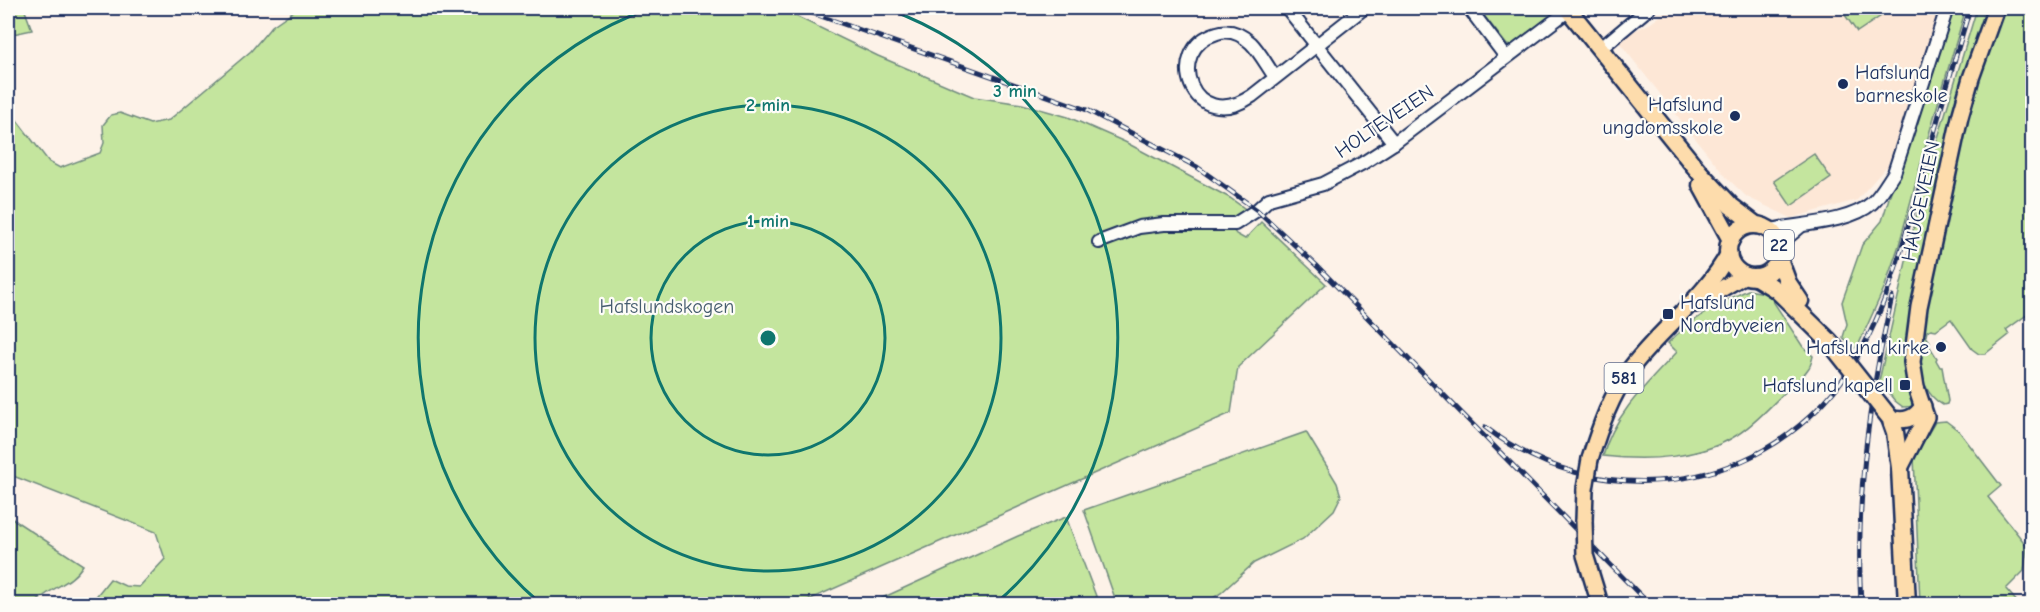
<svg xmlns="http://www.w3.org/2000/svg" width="2040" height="612" viewBox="0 0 2040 612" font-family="'Comic Neue',sans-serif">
	<rect width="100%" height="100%" fill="#fdf2e8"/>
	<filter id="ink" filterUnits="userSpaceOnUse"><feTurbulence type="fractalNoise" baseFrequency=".0167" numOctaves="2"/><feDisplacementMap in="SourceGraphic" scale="12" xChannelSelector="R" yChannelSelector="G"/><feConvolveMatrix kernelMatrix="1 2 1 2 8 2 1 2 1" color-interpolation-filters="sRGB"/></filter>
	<g filter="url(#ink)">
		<path fill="#fde7d6" d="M1671,8H1890L1897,10L1898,8H1940L1890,170L1886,167L1857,200L1791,218L1747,197L1725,176L1619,42L1632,32L1651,23Z"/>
		<g fill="#c4e59e" stroke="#708a7e" stroke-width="1.5">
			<path d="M8,8H24L32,30L8,35Z"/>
			<path d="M298,8H779L878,56L974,97L1022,104L1068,117L1125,142L1230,198L1248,211L1238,217L1226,221L1236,234L1245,239L1261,222L1326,284L1238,367L1231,413L799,604H90L110,579L125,586L139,587L165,559L156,532L8,474V116L16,119L49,162L60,168L100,153L104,143L103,125L111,115L120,113L150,124L169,120L251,51L272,26Z"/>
			<path d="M1478,8H1551L1554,12L1546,21L1512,46L1507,45Z"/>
			<path d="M1840,8H1880L1884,14L1857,32Z"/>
			<path d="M1947,8H1966L1927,141L1899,245L1885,286L1858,346L1853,349L1843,337L1847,324L1842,302L1862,245L1882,221Z"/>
			<path d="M1977,8H1996L1971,78L1914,337L1923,406L1903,407L1895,401L1879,381L1922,191Z"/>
			<path d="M2004,8H2032V311L2006,330L2009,335L1985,354H1979L1972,349L1951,319L1936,330L1931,329L1927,331L1926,336L1930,342L1928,344L1937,358L1936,360L1940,367H1942L1948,401L1947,404L1943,405C1925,395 1921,377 1920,357L1928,287L1966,124L1986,54Z"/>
			<path d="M1814,154L1831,178L1791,206L1774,181Z"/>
			<path d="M1748,290L1765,293L1771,298L1803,347L1813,356C1812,360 1811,366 1808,369C1801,380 1788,389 1779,398C1766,411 1753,425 1737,435C1700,459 1646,461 1603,456C1614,414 1648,383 1677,352L1668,343C1690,320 1719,303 1748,290Z"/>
			<path d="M1946,421L1959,431L2001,486L1988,497L2027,546L2024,571L2006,589L2019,604H1920L1914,457L1935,422Z"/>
			<path d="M1306,432L1337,483L1341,496L1334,510L1303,539L1254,563L1221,593L1204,604H1117L1084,510Z"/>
			<path d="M8,516L83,565C71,585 49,587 35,604H8Z"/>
			<path d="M1066,517L1099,604H869L1018,536Z"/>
		</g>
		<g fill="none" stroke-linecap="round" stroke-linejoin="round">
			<defs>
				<g id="minor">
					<path d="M1287,8L1394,143"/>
					<path d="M1469,8L1506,57"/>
					<path d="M1600,49L1649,8"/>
					<path d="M1275,77C1267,66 1260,52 1251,43C1241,34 1229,29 1217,33C1162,49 1192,136 1252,96L1364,8"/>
					<path d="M1770,230C1799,224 1850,223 1872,203C1881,195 1887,183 1894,173L1947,8"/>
					<path d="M1099,242L1139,227L1164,224H1235L1257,210L1269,199L1323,184L1363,163L1394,143L1569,10"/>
					<path d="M1780,248L1788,237L1801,226"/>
				</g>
				<g id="major">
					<path d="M1696,304L1745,275"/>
					<path d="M1890,418C1904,422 1915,419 1923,406"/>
					<path d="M1590,459C1600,427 1611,395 1631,368C1661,328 1705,298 1729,253"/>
					<path d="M1900,468L1926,417L1916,387L1912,362L1919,307L1960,117L1971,78L1996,8"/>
					<path d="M1584,521L1585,489"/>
					<path d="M1585,555L1600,604"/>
				</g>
				<g id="highway">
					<path d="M1567,8L1700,173L1731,206L1756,225"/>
					<path d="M1701,185L1731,240"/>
					<circle cx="1754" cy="251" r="26"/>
					<path d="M1779,259L1788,283L1800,301"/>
					<path d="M1756,277L1777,290L1829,341"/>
					<path d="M1890,418L1895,432L1900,468L1907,604"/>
				</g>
			</defs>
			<use href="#minor" stroke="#1b2f5e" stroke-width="16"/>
			<use href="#major" stroke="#1b2f5e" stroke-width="20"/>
			<use href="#highway" stroke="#1b2f5e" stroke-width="21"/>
			<use href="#minor" stroke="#fdfcf7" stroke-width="12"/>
			<use href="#major" stroke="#fddcac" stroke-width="15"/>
			<use href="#highway" stroke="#fddcac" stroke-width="16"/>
			<defs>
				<g id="rail">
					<path d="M798,8L1087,110L1197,167L1257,210L1316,265L1649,604"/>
					<path d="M1911,218L1946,89L1970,8"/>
					<path d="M1485,427C1596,513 1755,496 1840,383C1877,334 1896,270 1912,212"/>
					<path d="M1861,604C1855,500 1869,399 1892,297"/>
				</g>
			</defs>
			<use href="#rail" stroke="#1b2f5e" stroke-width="5"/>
			<use href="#rail" stroke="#fdfcf7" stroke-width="3" stroke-dasharray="9" stroke-linecap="butt"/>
			<defs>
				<g id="major-bridge">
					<path d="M1585,489L1590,459"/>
					<path d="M1584,521L1585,555"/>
				</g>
				<path id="highway-bridge" d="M1829,341L1890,418"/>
			</defs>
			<use href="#major-bridge" stroke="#1b2f5e" stroke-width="20" stroke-linecap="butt"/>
			<use href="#highway-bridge" stroke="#1b2f5e" stroke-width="21" stroke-linecap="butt"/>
			<use href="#major-bridge" stroke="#fddcac" stroke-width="15"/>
			<use href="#highway-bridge" stroke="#fddcac" stroke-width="16"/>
		</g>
	</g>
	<g fill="none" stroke="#0f766e" stroke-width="3">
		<circle cx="768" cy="338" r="117"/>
		<circle cx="768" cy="338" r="233"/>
		<path d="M541 604A350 350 0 0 1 651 8M885 8A350 350 0 0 1 995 604"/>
	</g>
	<g fill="#1b2f5e" stroke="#fdfcf7" stroke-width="2">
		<circle cx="1843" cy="84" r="6"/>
		<circle cx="1735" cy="116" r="6"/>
		<rect x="1662" y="308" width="12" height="12" rx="3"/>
		<circle cx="1941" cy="347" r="6"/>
		<rect x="1899" y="379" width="12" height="12" rx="3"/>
	</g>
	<g text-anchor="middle" stroke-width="4.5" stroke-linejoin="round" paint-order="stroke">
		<g fill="#fdfcf7" stroke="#5f6c8c" stroke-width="1.5">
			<rect x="1764" y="230" width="30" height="30" rx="4.5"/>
			<rect x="1604.5" y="363" width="39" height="30" rx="4.5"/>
		</g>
		<g font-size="18" font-weight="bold" fill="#1b2f5e">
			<text x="1779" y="251">22</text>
			<text x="1624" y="384">581</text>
		</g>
		<g font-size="20" fill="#1b2f5e" stroke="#fdfcf7" text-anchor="end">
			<text x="1855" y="79" text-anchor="start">Hafslund<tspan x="1855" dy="23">barneskole</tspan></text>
			<text x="1723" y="111">Hafslund<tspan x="1723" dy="23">ungdomsskole</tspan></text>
			<text x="1680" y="309" text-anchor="start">Hafslund<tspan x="1680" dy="23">Nordbyveien</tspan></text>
			<text x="1929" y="354">Hafslund kirke</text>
			<text x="1893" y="392">Hafslund kapell</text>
		</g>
		<g font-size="20" fill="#1b2f5e" stroke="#fdfcf7">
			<text transform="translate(1384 121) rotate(-34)" y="7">HOLTEVEIEN</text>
			<text transform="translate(1920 201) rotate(-78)" y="7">HAUGEVEIEN</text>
		</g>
		<g font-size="20" fill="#455c6e" stroke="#fdfcf7">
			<text x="667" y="313">Hafslundskogen</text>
		</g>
	</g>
	<circle cx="768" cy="338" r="9" fill="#0f766e" stroke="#fdfcf7" stroke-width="3"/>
	<g font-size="18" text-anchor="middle" font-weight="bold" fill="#0f766e" stroke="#fdfcf7" stroke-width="4.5" stroke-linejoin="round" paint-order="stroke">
		<text x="1015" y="97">3 min</text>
		<text x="768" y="111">2 min</text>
		<text x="768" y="227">1 min</text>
	</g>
	<rect width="2040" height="612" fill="none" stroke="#fdfcf7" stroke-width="30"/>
	<rect x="15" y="15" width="2010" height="582" fill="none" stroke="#1b2f5e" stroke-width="2" filter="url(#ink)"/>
</svg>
